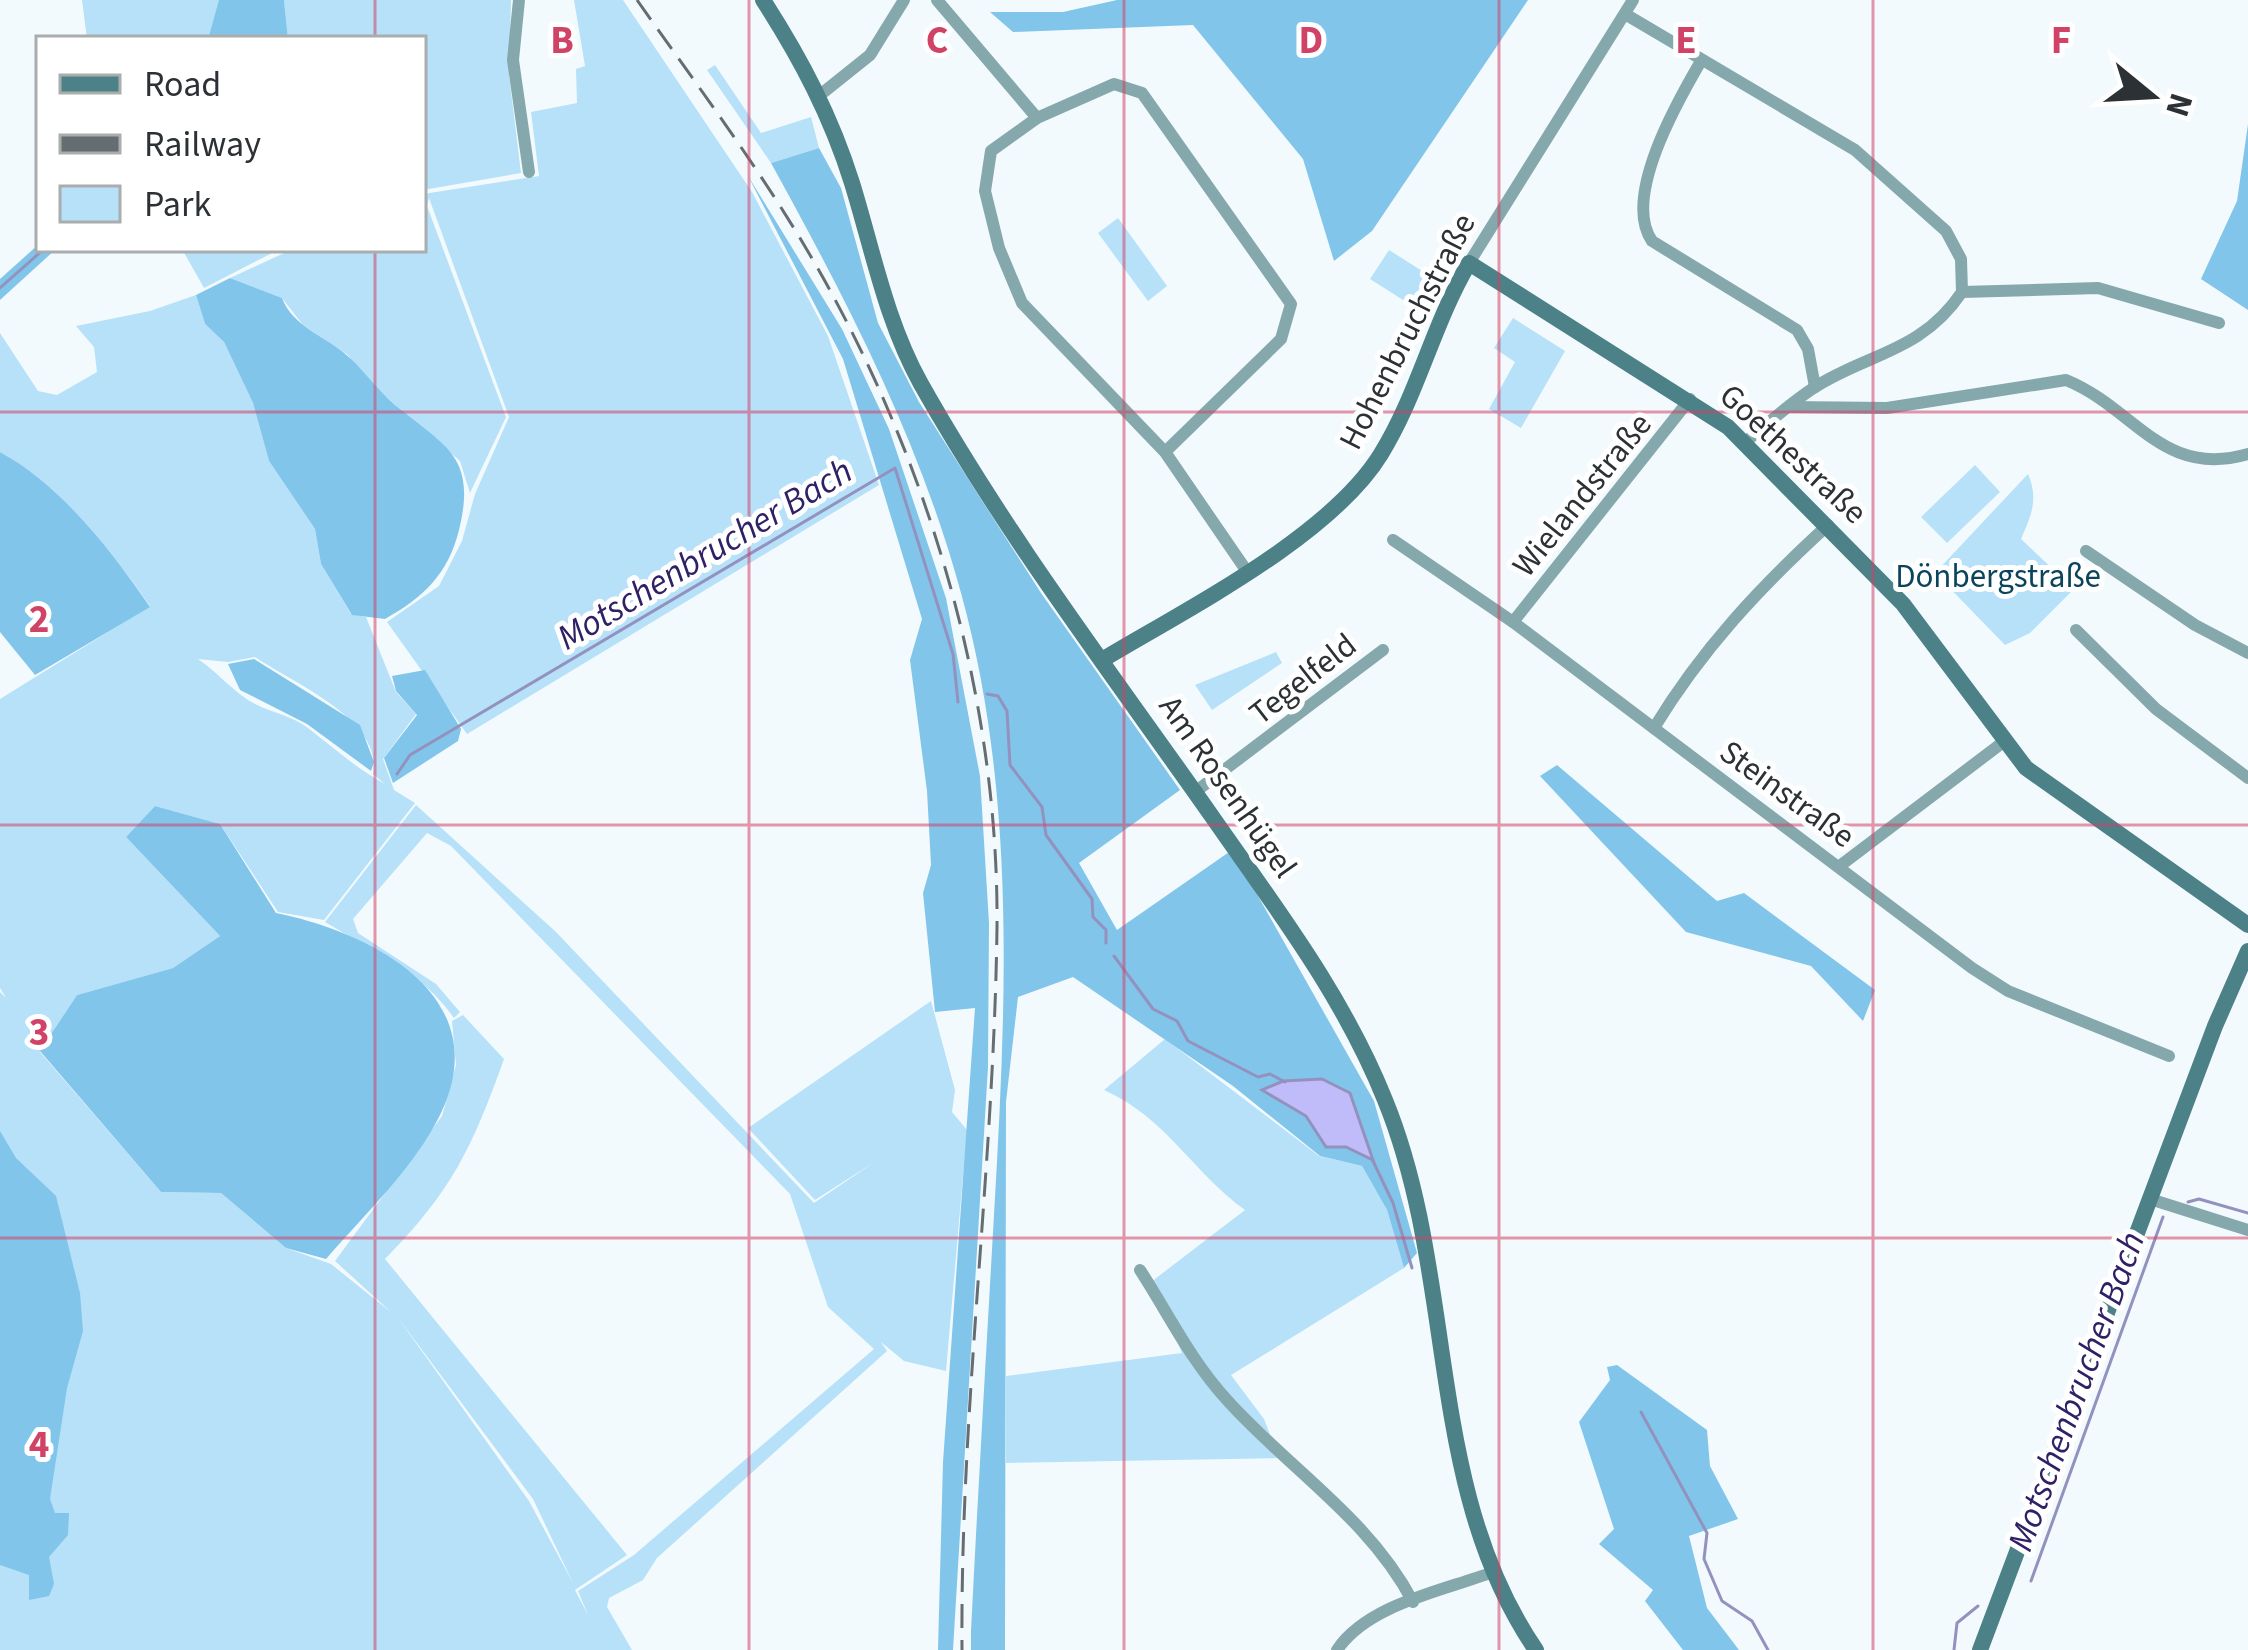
<svg xmlns="http://www.w3.org/2000/svg" width="2248" height="1650" viewBox="0 0 2248 1650" font-family="'Source Sans 3',sans-serif">
	<rect width="100%" height="100%" fill="#f3fafd"/>
	<g fill="#b6e1f9" fill-rule="evenodd">
		<path d="M82,0H219V2L208,39H87Z"/>
		<path d="M284,0H511L509,75L521,173L423,190V39H288Z"/>
		<path d="M574,0H623L752,192L828,336L879,485L467,734L387,622L439,586L462,541L475,494L509,417L429,198L427,206L506,417L470,493L460,461L363,377L348,355L303,325L282,298L230,278L293,249H423V194L539,176L531,112L577,103L576,69L585,66Z"/>
		<path d="M715,65L761,133L811,117L819,148L771,163L707,70Z"/>
		<path d="M1118,218L1167,286L1148,301L1098,233Z"/>
		<path d="M182,249H280L204,288Z"/>
		<path d="M1389,250L1430,276L1411,305L1370,279Z"/>
		<path d="M196,295L205,324L224,342L253,403L269,461L315,529L321,564L351,614L366,617L396,692L416,714L383,759L394,790L415,803L324,920L278,912L220,824L155,806L126,837L220,936L173,968L77,995L40,1052L161,1192L221,1193L286,1248L331,1264L392,1313L335,1261L442,1116L456,1065L452,1021L463,1015L504,1059C472,1148 452,1191 385,1259L627,1555L575,1590L588,1615L578,1591L634,1555L874,1349L828,1307L790,1194L451,846L427,833L353,919L358,933L436,984L460,1012L454,1018C420,970 373,951 325,922L416,805L556,932L814,1203L876,1161L815,1200L748,1128L931,1001L955,1090L952,1112L967,1130L946,1371L904,1361L881,1342L887,1351L657,1558L643,1580L609,1598L607,1607L632,1650H0V992L6,998L0,988V699L150,606C110,549 61,485 0,452V333L38,391L57,395L97,372L94,347L76,326L150,311ZM255,657C293,683 384,720 373,774L385,784C357,769 334,748 308,728C290,714 267,712 248,700C230,688 217,672 198,659L228,662ZM396,1315L533,1499L573,1583L529,1501Z"/>
		<path d="M1513,318L1565,351L1521,428L1489,409L1515,362L1494,348Z"/>
		<path d="M1975,465L2000,492L1947,543L1921,517Z"/>
		<path d="M2028,474C2039,499 2031,516 2021,539L2074,589L2030,633L2005,645L1935,573Z"/>
		<path d="M1276,652L1282,663L1212,710L1195,685Z"/>
		<path d="M1165,1039L1319,1156L1362,1166L1387,1210L1404,1268L1231,1375L1264,1419L1279,1458L1006,1463V1376L1182,1353L1151,1282L1245,1210C1190,1170 1168,1119 1104,1090Z"/>
	</g>
	<g fill="#82c5ea">
		<path d="M219,0H284L288,39H208Z"/>
		<path d="M1117,0H1528L1372,231L1334,261L1303,159L1193,25L1013,32L990,12H1063Z"/>
		<path d="M2248,124V310L2201,279L2237,201Z"/>
		<path d="M819,148L841,188L878,323L919,402L1041,593L1180,790L1079,863L1117,930L1232,850L1374,1101L1417,1253L1404,1268L1387,1210L1362,1166L1320,1156L1233,1086L1073,977L1018,997L1006,1102L1005,1650H971V1631C978,1492 986,1354 994,1215C1006,1007 1017,796 961,593C919,439 848,303 771,163Z"/>
		<path d="M748,176L842,329L889,429L946,598L980,776L989,923L988,1067L953,1650H938L943,1462L975,1008L935,1012L923,893L931,865L927,791L910,660L922,619L843,359Z"/>
		<path d="M39,244V249H56L0,300V279Z"/>
		<path d="M230,278L282,298C292,325 322,335 343,352C362,367 376,389 395,405C446,447 477,456 459,530C448,574 424,597 385,619L352,615L321,564L315,529L269,461L253,403L224,342L205,324L196,295Z"/>
		<path d="M0,452C61,485 111,550 150,607L35,675L0,632Z"/>
		<path d="M254,659L360,725L374,762L371,771L307,724L240,690L228,664Z"/>
		<path d="M425,670L461,729L458,741L393,783L384,758L417,715L396,691L392,676Z"/>
		<path d="M1557,765L1717,901L1744,893L1875,990L1863,1021L1811,966L1686,932L1540,776Z"/>
		<path d="M155,806L220,824L276,913C370,932 497,995 441,1113C415,1167 365,1214 326,1259L286,1248L221,1193L161,1192L40,1051L77,995L173,968L220,936L126,837Z"/>
		<path d="M0,1131L16,1158L56,1196L80,1293L83,1331L67,1388L50,1499L55,1513H69L68,1535L49,1557L54,1584L49,1596L29,1600V1575L0,1565Z"/>
		<path d="M1617,1365L1707,1430L1710,1466L1738,1519L1689,1536L1707,1608L1739,1650H1683L1645,1601L1653,1590L1599,1544L1614,1529L1579,1422L1610,1380L1607,1367Z"/>
	</g>
	<path fill="#c0bcf9" stroke="#9392be" stroke-width="3" d="M1322,1079L1350,1093L1373,1160L1346,1147H1326L1306,1116L1262,1090L1283,1081Z"/>
	<g fill="none" stroke-linecap="round" stroke-linejoin="round">
		<g stroke="#9392be" stroke-width="3">
			<path d="M0,288L44,249"/>
			<path d="M987,694L998,696L1007,711L1010,765L1042,807L1046,835L1092,899L1093,917L1106,930V943"/>
			<path d="M397,774L410,755L895,468L953,654L958,702"/>
			<path d="M1114,956L1153,1009L1177,1021L1188,1041L1258,1077L1270,1074L1285,1082"/>
			<path d="M1372,1159L1393,1203L1412,1268"/>
			<path d="M2188,1202L2199,1199L2248,1213"/>
			<path d="M1641,1412L1707,1533L1704,1559L1722,1601L1752,1621L1768,1650"/>
			<path d="M2031,1581L2163,1217"/>
			<path d="M1954,1650L1957,1623L1978,1606"/>
		</g>
		<g stroke="#85a8ac" stroke-width="12">
			<path d="M519,0L513,60L529,172"/>
			<path d="M937,0L1037,118"/>
			<path d="M1625,14L1855,150L1946,231L1961,259L1962,292C1920,354 1866,353 1812,389C1788,405 1766,425 1744,443"/>
			<path d="M1701,61C1677,102 1622,198 1652,241L1797,330L1808,349L1815,387"/>
			<path d="M820,95L870,55L904,0"/>
			<path d="M1469,263L1633,0"/>
			<path d="M1962,292L2098,288L2219,323"/>
			<path d="M1789,407L1887,408L2066,380C2135,408 2162,479 2248,454"/>
			<path d="M1165,452L1281,339L1291,304L1142,93L1114,84L1037,118L991,151L985,191L999,248L1022,303L1165,452L1246,570"/>
			<path d="M1393,540L1513,622L1972,968L2008,991L2169,1056"/>
			<path d="M2086,551L2195,625L2248,653"/>
			<path d="M1513,622L1690,399"/>
			<path d="M2076,630L2156,709L2248,778"/>
			<path d="M1654,728C1702,649 1760,587 1828,525"/>
			<path d="M1195,792L1383,650"/>
			<path d="M1841,865L2002,743"/>
			<path d="M2150,1199L2248,1230"/>
			<path d="M1140,1270C1168,1313 1191,1361 1227,1400C1288,1468 1369,1518 1413,1602"/>
			<path d="M1337,1650C1368,1604 1443,1591 1493,1572"/>
		</g>
		<g stroke="#4b8187" stroke-width="16">
			<path d="M763,0C801,59 831,116 852,183C873,251 886,321 921,384C1006,535 1112,674 1211,815C1275,907 1343,995 1385,1100C1458,1278 1424,1487 1536,1650"/>
			<path d="M1102,660C1185,610 1330,537 1381,454C1418,394 1433,324 1469,263L1728,427L1903,604L2026,768L2248,925"/>
			<path d="M1980,1650L2215,1026L2248,951"/>
		</g>
		<path stroke="#666d70" stroke-width="3" stroke-dasharray="24 12" stroke-linecap="butt" d="M637,0C696,84 758,166 810,255C927,455 999,694 997,927C994,1168 960,1409 962,1650"/>
	</g>
	<path fill="none" stroke="#d14267" stroke-width="3" stroke-opacity="0.55" d="M375,0V39M749,0V1650M1124,0V1650M1499,0V1650M1873,0V1650M375,249V1650M0,412H2248M0,825H2248M0,1238H2248"/>
	<g text-anchor="middle" stroke-width="10" stroke-linejoin="round" paint-order="stroke">
		<g font-size="33" fill="#2b3134" stroke="#fff">
			<text transform="translate(1406 331) rotate(-63)" y="12">Hohenbruchstraße</text>
			<text transform="translate(1794 453) rotate(43)" y="12">Goethestraße</text>
			<text transform="translate(1581 494) rotate(-51)" y="12">Wielandstraße</text>
			<text transform="translate(1302 678) rotate(-38)" y="12">Tegelfeld</text>
			<text transform="translate(1229 786) rotate(55)" y="12">Am Rosenhügel</text>
			<text transform="translate(1788 793) rotate(36)" y="12">Steinstraße</text>
		</g>
		<g font-size="33" fill="#0b445d" stroke="#fff">
			<text x="1998" y="587">Dönbergstraße</text>
		</g>
		<g font-size="36" font-style="italic" fill="#2f2166" stroke="#fff">
			<text transform="translate(704 553) rotate(-31)" y="13">Motschenbrucher Bach</text>
			<text transform="translate(2075 1391) rotate(-70)" y="13">Motschenbrucher Bach</text>
		</g>
	</g>
	<g font-size="39" text-anchor="middle" font-weight="bold" fill="#d14267" stroke="#fff" stroke-width="10" stroke-linejoin="round" paint-order="stroke">
		<text x="562" y="53">B</text>
		<text x="937" y="53">C</text>
		<text x="1311" y="53">D</text>
		<text x="1686" y="53">E</text>
		<text x="2061" y="53">F</text>
		<text x="39" y="632">2</text>
		<text x="39" y="1045">3</text>
		<text x="39" y="1457">4</text>
	</g>
	<rect x="36" y="36" width="390" height="216" fill="#ffffff" stroke="#aaadae" stroke-width="3"/>
	<rect x="60" y="75" width="60" height="18" fill="#4b8187" stroke="#aaadae" stroke-width="3"/>
	<text x="144" y="96" font-size="36" fill="#2b3134">Road</text>
	<rect x="60" y="135" width="60" height="18" fill="#666d70" stroke="#aaadae" stroke-width="3"/>
	<text x="144" y="156" font-size="36" fill="#2b3134">Railway</text>
	<rect x="60" y="186" width="60" height="36" fill="#b6e1f9" stroke="#aaadae" stroke-width="3"/>
	<text x="144" y="216" font-size="36" fill="#2b3134">Park</text>
	<g transform="translate(2152 96) rotate(108)" stroke="#ffffff" stroke-width="9" paint-order="stroke">
	<path d="M0-9L21 45L0 30L-21 45Z" fill="#2b3134"/>
	<text y="-18" font-size="33" font-weight="bold" text-anchor="middle" fill="#2b3134">N</text>
	</g>
</svg>
